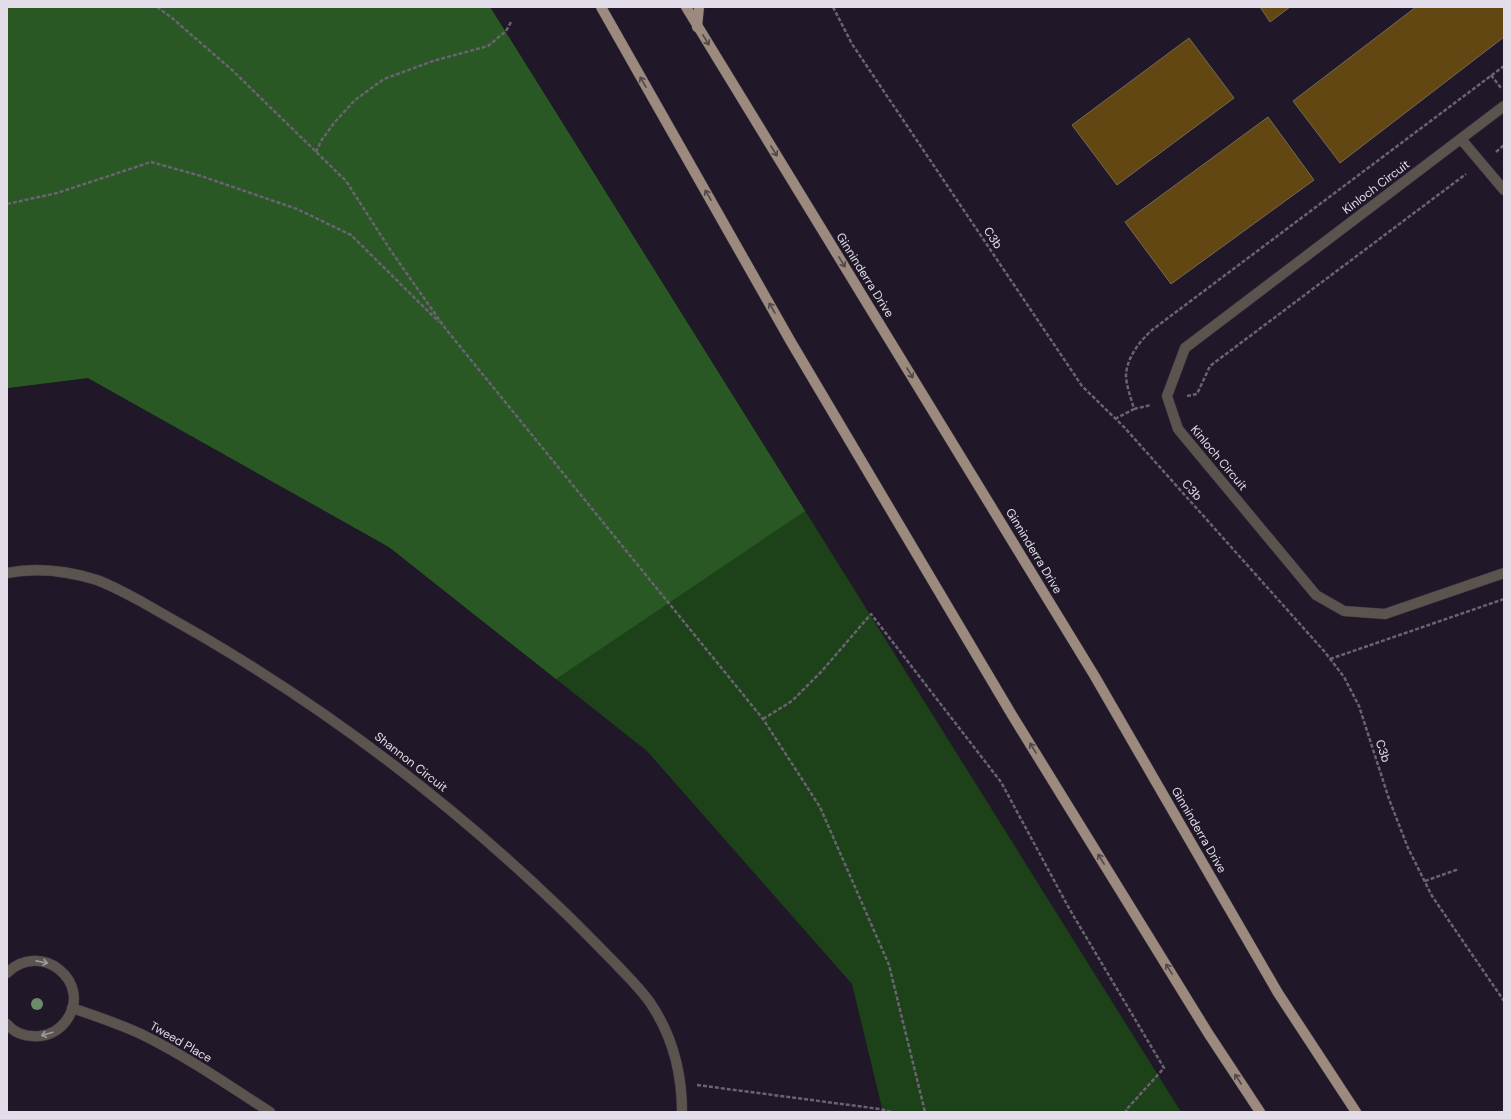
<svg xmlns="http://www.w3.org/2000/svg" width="1511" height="1119" viewBox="0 0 1511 1119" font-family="'DM Sans',sans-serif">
	<rect width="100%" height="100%" fill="#201828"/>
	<path fill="#1d4219" d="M7,7H490L1181,1112H883L852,984L647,751L389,547L88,378L7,388Z"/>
	<path fill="#2a5825" d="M7,7H490L805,511L556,679L389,547L88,378L7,388Z"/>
	<g fill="#624713" stroke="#756955">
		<path d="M1260,7H1290L1270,22Z"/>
		<path d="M1416,7H1504V37L1340,163L1293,101Z"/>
		<path d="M1189,38L1234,98L1117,185L1072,125Z"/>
		<path d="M1268,117L1314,180L1171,284L1125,222Z"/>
	</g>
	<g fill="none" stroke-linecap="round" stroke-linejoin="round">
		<defs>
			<g id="street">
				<path d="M1504,106L1185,348L1167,396L1178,429L1316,595L1344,611L1385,614L1504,573"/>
				<path d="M1461,139L1504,190"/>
				<path d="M7,573C37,567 68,571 97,580C113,586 127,594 142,602C163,614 184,626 205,638C334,714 453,805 560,908C579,926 597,945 615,963C627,976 641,989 651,1004C673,1037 682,1073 682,1112"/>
				<path d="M7,973C41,939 94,983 66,1021C59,1030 50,1035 40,1036C27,1037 15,1034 7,1024"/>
				<path d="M72,1008C96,1016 119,1024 141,1034C186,1056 228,1085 270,1112"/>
			</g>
			<g id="primary">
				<path d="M601,7L791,342L1012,715L1208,1033L1260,1112"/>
				<path d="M686,7L1094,675L1278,993L1356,1112"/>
				<path d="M697,27L699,7"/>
			</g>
		</defs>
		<use href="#street" stroke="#3b3443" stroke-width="11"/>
		<use href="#primary" stroke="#3b3443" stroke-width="11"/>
		<g stroke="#6a6371" stroke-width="2.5" stroke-dasharray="4 2" stroke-linecap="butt">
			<path d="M157,7L172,18L232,70L346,181L391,251L445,328L763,719L820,807L889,965L925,1112"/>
			<path d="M833,7L852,44L1082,386L1124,427L1324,651L1344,677L1359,706L1389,799L1408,848L1432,896L1504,1001"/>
			<path d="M1491,75L1501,88"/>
			<path d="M316,152L321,141L334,123L355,100L384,79L433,61L488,46L506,31L511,22"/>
			<path d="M1496,152L1504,145"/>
			<path d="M7,204L57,193L151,162L201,176L297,209L351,235L439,322"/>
			<path d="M1187,396L1197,394L1210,366L1466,174"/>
			<path d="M1134,409L1151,405"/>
			<path d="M1115,419L1134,409C1131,398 1126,385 1126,375C1127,357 1140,341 1152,330L1504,66"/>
			<path d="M1330,659L1504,599"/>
			<path d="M763,719L792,701L821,672L871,614L1001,782L1070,910L1164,1068L1126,1110L1127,1112"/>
			<path d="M1425,881L1459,869"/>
			<path d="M697,1085L880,1109L891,1112"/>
		</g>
		<use href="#street" stroke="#5b534d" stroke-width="10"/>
		<use href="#primary" stroke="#9b8a7d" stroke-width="10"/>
	</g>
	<circle fill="#6a8c69" cx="37" cy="1004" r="6"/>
	<defs><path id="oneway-shaft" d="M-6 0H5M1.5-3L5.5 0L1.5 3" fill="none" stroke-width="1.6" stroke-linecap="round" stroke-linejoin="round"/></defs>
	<g stroke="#51464a">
		<use href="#oneway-shaft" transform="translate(706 40) rotate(58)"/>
		<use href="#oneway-shaft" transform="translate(643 82) rotate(-120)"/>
		<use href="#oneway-shaft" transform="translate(774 151) rotate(58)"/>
		<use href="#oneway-shaft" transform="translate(708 195) rotate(-120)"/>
		<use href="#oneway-shaft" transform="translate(842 262) rotate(58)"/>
		<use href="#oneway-shaft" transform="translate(772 308) rotate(-120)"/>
		<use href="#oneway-shaft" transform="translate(910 373) rotate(59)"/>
		<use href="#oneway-shaft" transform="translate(1033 748) rotate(-122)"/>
		<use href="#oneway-shaft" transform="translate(1101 859) rotate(-122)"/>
		<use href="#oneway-shaft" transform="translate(1169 969) rotate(-122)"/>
		<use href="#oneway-shaft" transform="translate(1238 1079) rotate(-123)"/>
	</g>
	<g stroke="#9e989a">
		<use href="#oneway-shaft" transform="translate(42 962) rotate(11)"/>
		<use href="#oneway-shaft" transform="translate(47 1034) rotate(164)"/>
	</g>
	<g text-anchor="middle" stroke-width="4" stroke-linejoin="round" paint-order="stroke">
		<g font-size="12" fill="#e2dde8" stroke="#201828">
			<text transform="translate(1376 187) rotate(-37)" y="4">Kinloch Circuit</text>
			<text transform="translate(993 238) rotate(56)" y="4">C3b</text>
			<text transform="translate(865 275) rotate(58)" y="4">Ginninderra Drive</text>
			<text transform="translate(1219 458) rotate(50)" y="4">Kinloch Circuit</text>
			<text transform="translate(1192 490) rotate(48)" y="4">C3b</text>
			<text transform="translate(1034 551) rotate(59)" y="4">Ginninderra Drive</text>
			<text transform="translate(1383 751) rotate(72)" y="4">C3b</text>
			<text transform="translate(411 762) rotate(38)" y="4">Shannon Circuit</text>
			<text transform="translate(1199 830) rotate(60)" y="4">Ginninderra Drive</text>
			<text transform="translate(181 1042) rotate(30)" y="4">Tweed Place</text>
		</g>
	</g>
	<rect width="1511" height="1119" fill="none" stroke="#e2dde8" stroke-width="16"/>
</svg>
